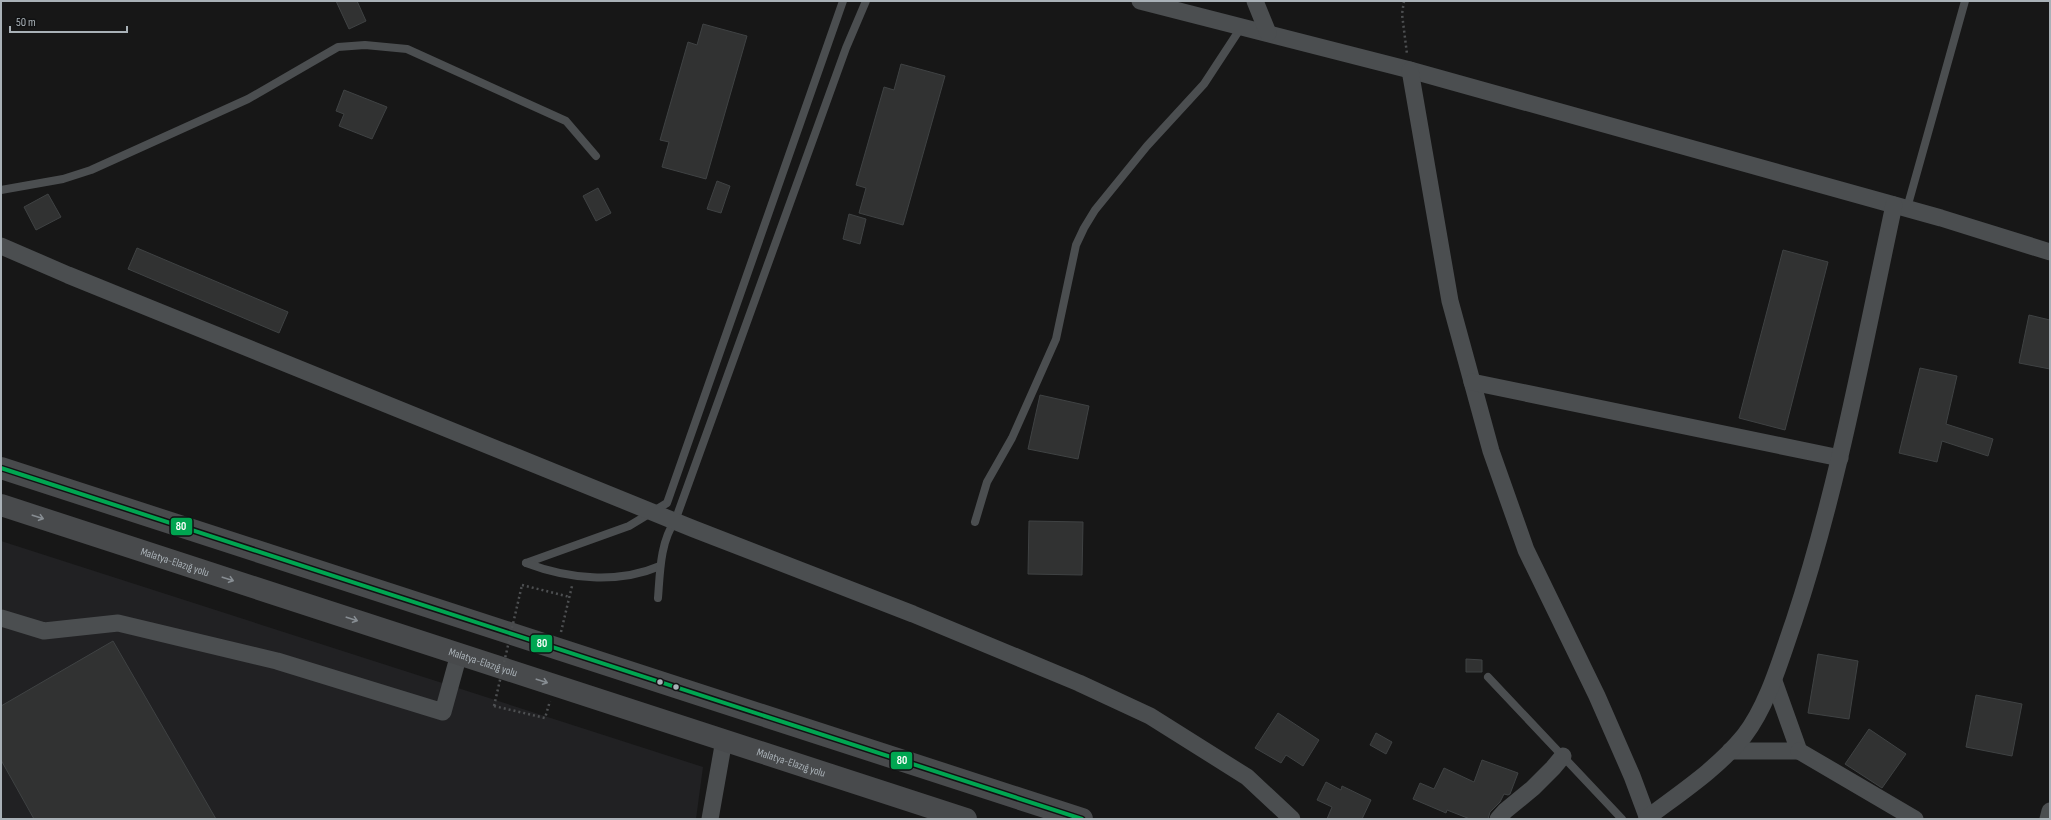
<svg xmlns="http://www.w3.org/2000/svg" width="2051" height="820" viewBox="0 0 2051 820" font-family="'Sofia Sans Condensed',sans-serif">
	<rect width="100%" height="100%" fill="#171717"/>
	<path fill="#212123" d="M1,541L703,767L696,819H1Z"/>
	<g fill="#313232" stroke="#3f4243">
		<path d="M336,1H357L366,21L349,29Z"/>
		<path d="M703,24L747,36L706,179L662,167L669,142L660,140L688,42L697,45Z"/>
		<path d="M901,64L945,76L903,225L859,213L866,188L856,185L884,87L894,90Z"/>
		<path d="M344,90L387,107L372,139L339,126L344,114L336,111Z"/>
		<path d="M717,181L730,186L721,213L707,209Z"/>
		<path d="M598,188L611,213L596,221L583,196Z"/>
		<path d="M48,194L61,217L36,230L24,207Z"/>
		<path d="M849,214L866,219L860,244L843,239Z"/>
		<path d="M137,248L288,312L279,333L128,269Z"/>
		<path d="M1783,250L1828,262L1785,430L1739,418Z"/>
		<path d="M2029,315L2050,320V369L2019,363Z"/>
		<path d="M1920,368L1957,376L1946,424L1993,439L1988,456L1942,441L1937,462L1899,453Z"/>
		<path d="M1040,395L1089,406L1078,459L1028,449Z"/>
		<path d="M1029,521L1083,522L1082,575L1028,574Z"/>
		<path d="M113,641L216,819H34L1,760V706Z"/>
		<path d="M1818,654L1858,661L1849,719L1808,713Z"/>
		<path d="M1466,659L1482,660V672H1466Z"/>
		<path d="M1976,695L2022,704L2012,756L1966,747Z"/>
		<path d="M1278,713L1319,740L1303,766L1286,755L1281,763L1255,748Z"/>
		<path d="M1869,729L1906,754L1882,788L1845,764Z"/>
		<path d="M1376,733L1392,742L1386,754L1370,745Z"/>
		<path d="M1482,760L1518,773L1510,794L1508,795L1504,794L1500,802L1490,812L1488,819H1470L1447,810L1446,813L1413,799L1420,783L1434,789L1444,768L1474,782Z"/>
		<path d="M1326,782L1341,790L1342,786L1371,800L1362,819H1327L1332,807L1317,800Z"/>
	</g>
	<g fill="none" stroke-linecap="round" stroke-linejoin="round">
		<g stroke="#4d4f51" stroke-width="2.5" stroke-dasharray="2 3" stroke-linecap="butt">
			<path d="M1404,1L1402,14L1407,54"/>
			<path d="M522,585L570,597"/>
			<path d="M561,632L572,586"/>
			<path d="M494,706L545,718L550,701"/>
		</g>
		<g stroke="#4b4e50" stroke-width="8">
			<path d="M1,190L63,179L91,170L248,99L338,47L365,45L407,49L566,121L596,156"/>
			<path d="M1907,208L1965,1"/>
			<path d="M975,522L987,482L1012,438L1056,339L1076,245L1084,228L1095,210L1147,146L1204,84L1242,26"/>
			<path d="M526,563L629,526L667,503L843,1"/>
			<path d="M526,563C568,579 618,584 660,566"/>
			<path d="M658,598C660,573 660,542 675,521L846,48L866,1"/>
			<path d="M1488,677L1622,819"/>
		</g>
		<g stroke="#4b4e50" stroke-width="17">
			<path d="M1140,1L1410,70L1941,218L2050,252"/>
			<path d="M1255,1L1268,33"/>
			<path d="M1410,70L1450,301L1491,451L1526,550L1597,696L1632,776L1648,819"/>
			<path d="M1,246L68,275L694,529L913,614L1079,683L1150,716L1247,777L1292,819"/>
			<path d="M1472,382L1840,458"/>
			<path d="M1,618L44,631L118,623L277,661L443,712L459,654"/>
			<path d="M1730,751H1799L1774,681"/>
			<path d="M1799,751L1915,819"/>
			<path d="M1647,818C1680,793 1717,769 1744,736C1768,705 1781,658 1794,621C1839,485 1864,344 1894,205"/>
			<path d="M710,819L724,740"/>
			<path d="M1498,819L1505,811L1533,788L1553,768L1563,756"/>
			<path d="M2048,819L2050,811"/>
		</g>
		<g stroke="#484a4c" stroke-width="22">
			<path d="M1,468L1082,819"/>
			<path id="s1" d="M1,505L966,819"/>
		</g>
		<path stroke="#4d4f51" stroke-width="2.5" stroke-dasharray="2 3" stroke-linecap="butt" d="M494,706L522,585"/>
		<defs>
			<path id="bus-1" d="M1,468L1082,819"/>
		</defs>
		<use href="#bus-1" stroke="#111213" stroke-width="7"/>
		<use href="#bus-1" stroke="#00a651" stroke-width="4"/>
	</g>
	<defs><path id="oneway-shaft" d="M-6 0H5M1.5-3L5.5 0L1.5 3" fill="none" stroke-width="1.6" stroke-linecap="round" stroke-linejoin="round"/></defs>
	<g stroke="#878d92">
		<use href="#oneway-shaft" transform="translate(38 517) rotate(18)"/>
		<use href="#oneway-shaft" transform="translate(228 579) rotate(18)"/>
		<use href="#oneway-shaft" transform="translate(352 619) rotate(18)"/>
		<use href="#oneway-shaft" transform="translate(542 681) rotate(18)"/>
	</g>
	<g fill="#a9b1b7" stroke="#111213" stroke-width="1.5">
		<circle cx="660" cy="682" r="3.5"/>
		<circle cx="676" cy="687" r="3.5"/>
	</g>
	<g text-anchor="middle" stroke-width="4" stroke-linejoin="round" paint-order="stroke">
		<g font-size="11" fill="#a9b1b7" stroke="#111213">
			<text dy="4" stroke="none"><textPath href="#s1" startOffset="183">Malatya-Elazığ yolu</textPath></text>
			<text dy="4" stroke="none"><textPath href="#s1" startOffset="507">Malatya-Elazığ yolu</textPath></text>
			<text dy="4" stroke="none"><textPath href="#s1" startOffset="831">Malatya-Elazığ yolu</textPath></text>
		</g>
	</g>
	<g stroke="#111213" stroke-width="1.5">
		<rect x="170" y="517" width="23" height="19" rx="4" fill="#00a651"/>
		<rect x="530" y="634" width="23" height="19" rx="4" fill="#00a651"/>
		<rect x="890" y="751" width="23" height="19" rx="4" fill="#00a651"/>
	</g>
	<g font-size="11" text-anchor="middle" font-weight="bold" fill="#fff">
		<text x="181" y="530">80</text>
		<text x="542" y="647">80</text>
		<text x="902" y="764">80</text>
	</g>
	<rect width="2051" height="820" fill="none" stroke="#a9b1b7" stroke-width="4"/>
	<path d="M10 26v6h117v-6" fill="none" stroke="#a9b1b7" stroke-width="2"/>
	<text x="16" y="26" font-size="12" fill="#a9b1b7" stroke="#111213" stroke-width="3" paint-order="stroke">50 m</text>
</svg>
